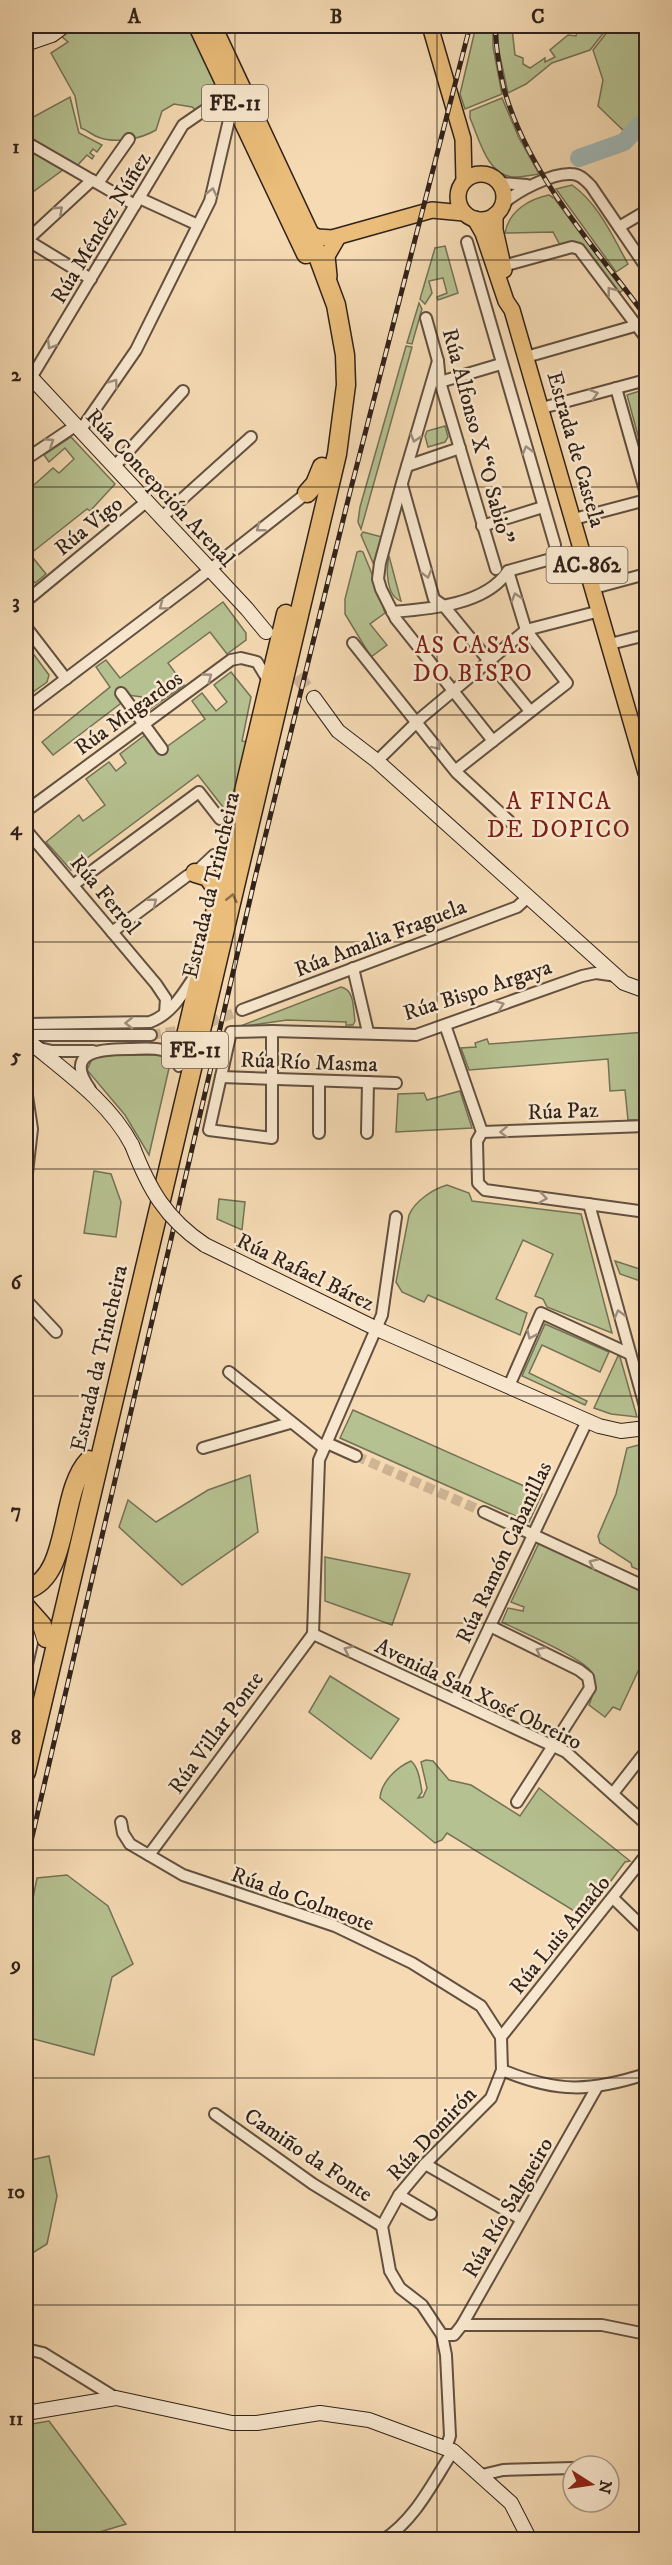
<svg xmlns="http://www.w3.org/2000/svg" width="672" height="2565" viewBox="0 0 672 2565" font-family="'IM FELL DW Pica',serif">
	<rect width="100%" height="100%" fill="#f5dab3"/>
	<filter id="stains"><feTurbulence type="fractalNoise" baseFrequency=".00333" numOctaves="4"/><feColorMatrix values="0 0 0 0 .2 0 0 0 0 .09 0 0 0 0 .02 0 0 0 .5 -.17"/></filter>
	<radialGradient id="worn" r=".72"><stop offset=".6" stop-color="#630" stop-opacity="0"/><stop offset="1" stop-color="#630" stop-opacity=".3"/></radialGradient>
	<g fill="#b6c191" stroke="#747256" stroke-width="1.5">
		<path d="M73,26H189L215,81L212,96L197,111L192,107L174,104L162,111L156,130C141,139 115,144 98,137C92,135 87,130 81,128L75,96L51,53L68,42L61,36Z"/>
		<path d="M476,26H493V47L502,94L465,109L460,94Z"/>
		<path d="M498,26H521L512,28L515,55L523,58V64L530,68L545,58V62L555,57L550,50L568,35L576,36L577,30L570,26H609L590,50L552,63L526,84L508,93L498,47Z"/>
		<path d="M612,26H646V119L643,118L626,133L598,106L603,80L593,50Z"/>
		<path d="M70,97L79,133L102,145L97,152L93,149L90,153L94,156L92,159L87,155L76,167L26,135V121Z"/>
		<path d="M502,98L519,138L539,174C531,175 522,177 514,177C487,176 479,138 470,118V111Z"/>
		<path d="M26,148L64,169L26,197Z"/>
		<path d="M572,185C598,203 613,237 628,264L616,272L556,189Z"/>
		<path d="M549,195L554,198L623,290L618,294L582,249L560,245L553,232L505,233C509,211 529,199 549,195Z"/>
		<path d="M445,246L458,293L438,300L437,297L447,293L443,278L429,281L432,293L425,304L420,299L435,248Z"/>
		<path d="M419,303L422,309L412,344L407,343Z"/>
		<path d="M406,346L412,347L361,529L358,522L360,507Z"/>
		<path d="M646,389V465L627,395Z"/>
		<path d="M445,426L448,437L445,442L428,447L425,436L427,431Z"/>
		<path d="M71,437L115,484L90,511L87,509L30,554L46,574L35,583L26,571V492L53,468L59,473L74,459L65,448L49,462L44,455Z"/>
		<path d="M363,532L382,537L374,565L361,535Z"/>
		<path d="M360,551L363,552L385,606L383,607L385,613L370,624L387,645L371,657L345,614V599L357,552Z"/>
		<path d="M389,556L401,601C386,596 386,569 389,556Z"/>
		<path d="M223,602L246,633V640L227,654L210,632L168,663L184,685L150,709L142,697L128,695L120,704L53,755L42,742L110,687L96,667L106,660L120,678Z"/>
		<path d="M26,644L49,675L47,682L26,697Z"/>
		<path d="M231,672L251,697L242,741L247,742L230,816L198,775L71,870L46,842L79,815L83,821L105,805L86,779L109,762L116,771L126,763L120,754L145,735L158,753L205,719L192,701L202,693L216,711L227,702L214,685Z"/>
		<path d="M341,987C355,990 353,1009 355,1021L353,1025H346V1022L287,1020L238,1027Z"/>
		<path d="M646,1032V1120H628L625,1090L610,1091L608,1059L469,1070L461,1048L476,1047L475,1043L487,1039L489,1044Z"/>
		<path d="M100,1055H163L169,1059L170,1064L149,1155L125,1115L87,1070L93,1057Z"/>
		<path d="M460,1091L472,1128L396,1132L398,1094L424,1093L427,1100Z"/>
		<path d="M94,1171L111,1174L121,1202L116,1237L84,1233Z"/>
		<path d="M447,1185L469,1193L472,1201L581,1214L612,1333L547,1307L543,1299L535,1296L553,1254L523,1240L496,1299L527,1313L520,1335L428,1295L424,1302L402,1292L396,1282L409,1215C415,1201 433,1189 447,1185Z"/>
		<path d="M219,1199L245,1202L242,1230L217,1219Z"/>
		<path d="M615,1261L646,1271V1283L620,1274Z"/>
		<path d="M545,1324L609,1352L600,1372L542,1345L529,1373L587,1401L585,1405L522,1376Z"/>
		<path d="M618,1356L620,1357L637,1417L611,1414L594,1408Z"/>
		<path d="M353,1410L542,1494L529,1522L340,1438Z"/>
		<path d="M646,1443V1573L632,1567L631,1563L600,1543L598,1536L616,1494L627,1448Z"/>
		<path d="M250,1475L258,1532L182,1585L119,1527L128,1500L156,1522L208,1490Z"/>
		<path d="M539,1543L646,1592V1654L620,1710L613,1707L605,1717L589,1705C593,1695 597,1683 592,1673C586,1659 519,1631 502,1622L508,1608L523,1611L524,1607L511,1602Z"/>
		<path d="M325,1557L410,1574L392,1625L325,1601Z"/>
		<path d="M330,1676L399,1719L371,1759L309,1712Z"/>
		<path d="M426,1760L433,1761L449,1780L471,1785L520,1816L539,1788L630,1861L625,1862L584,1917L447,1833L442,1840L435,1843L380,1798C381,1782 397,1767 411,1761C419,1768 420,1781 422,1792L418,1798L423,1797L427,1788L421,1762Z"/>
		<path d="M67,1875L108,1906L133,1964L112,1977L94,2055L26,2037V1933L37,1878Z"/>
		<path d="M49,2156L57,2196L47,2244L26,2257V2161Z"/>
		<path d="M49,2421L126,2524L77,2539H26V2425Z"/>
	</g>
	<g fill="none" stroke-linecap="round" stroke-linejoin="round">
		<path stroke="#a0b8b7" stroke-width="18" d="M579,158L624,142L640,125L646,124"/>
		<g stroke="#ceb594" stroke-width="10" stroke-dasharray="10 5" stroke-linecap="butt">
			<path d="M151,1035L195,1028L242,1010"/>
			<path d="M356,1456L484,1512"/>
		</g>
		<path stroke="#ceb594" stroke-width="14" stroke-dasharray="14 7" stroke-linecap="butt" d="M285,659L314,698"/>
		<defs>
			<g id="street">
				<path d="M26,142L135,205"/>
				<path d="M98,183L129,139"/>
				<path d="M500,183L527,185"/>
				<path d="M139,198L198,225"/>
				<path d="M503,204C517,191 552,173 571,174C580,174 585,180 591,186L646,267"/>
				<path d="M619,227L646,211"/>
				<path d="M27,240L91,279"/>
				<path d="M26,241L92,180"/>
				<path d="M467,242L555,545"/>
				<path d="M503,266L572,247L579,249L646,338"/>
				<path d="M426,318L438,361L440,382L496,569"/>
				<path d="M526,357L638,325"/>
				<path d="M438,361L402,483L380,563L378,579L381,589L396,619L493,741"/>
				<path d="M31,378L183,125L218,101L222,82"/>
				<path d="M440,382L501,364"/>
				<path d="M616,388L646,494"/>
				<path d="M542,408L646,380"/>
				<path d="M80,431L136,350L210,201L229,120"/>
				<path d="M26,459L75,426"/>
				<path d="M407,466L460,448"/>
				<path d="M114,467L183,391"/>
				<path d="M402,485L434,599L444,606L530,711"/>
				<path d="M161,518L251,437"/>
				<path d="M574,519L646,500"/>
				<path d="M482,526L543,507"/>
				<path d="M594,588L646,574"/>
				<path d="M26,601L146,502"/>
				<path d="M392,612C429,609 486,605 508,571L583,550"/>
				<path d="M26,627L66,679"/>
				<path d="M353,643L456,772L509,821"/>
				<path d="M610,644L646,635"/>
				<path d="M121,693L162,749"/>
				<path d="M26,709L194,582L307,493"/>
				<path d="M377,761L422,717L526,630L600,611"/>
				<path d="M456,770L567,683L526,630L508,571"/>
				<path d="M26,811L231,660L241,658L257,662L269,682"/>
				<path d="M26,830L156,984L166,999L165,1013"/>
				<path d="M73,885L199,792L220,819"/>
				<path d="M112,932L187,876L195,873L214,855"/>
				<path d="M353,968L368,1032"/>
				<path d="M242,1010L517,907L528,897"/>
				<path d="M26,1024L150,1022C172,1014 184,992 196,974"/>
				<path d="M445,1025L482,1132L477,1141L478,1183L485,1190L646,1212"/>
				<path d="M272,1031V1138L209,1130L231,1032L272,1031L416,1035L582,976L596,973L617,976"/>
				<path d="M26,1035H151"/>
				<path d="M26,1049L31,1046L52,1051H93"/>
				<path d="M221,1077L396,1083"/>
				<path d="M319,1081V1133"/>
				<path d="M26,1089L32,1129L26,1182"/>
				<path d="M90,1089C63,1051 101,1049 129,1049C139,1049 152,1047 162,1050C170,1053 176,1059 179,1066"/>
				<path d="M482,1132L646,1126"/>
				<path d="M367,1133L368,1082"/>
				<path d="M589,1204L646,1410"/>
				<path d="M26,1300L56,1332"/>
				<path d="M229,1372L324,1448"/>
				<path d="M509,1386L541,1313L630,1354"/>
				<path d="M327,1443L356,1456"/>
				<path d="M203,1448L290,1423"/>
				<path d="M484,1512L646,1587"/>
				<path d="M26,1625L32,1643L26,1669"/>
				<path d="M490,1626L579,1670L588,1677L590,1688L517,1802"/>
				<path d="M313,1634L319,1460L382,1315L396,1217"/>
				<path d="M313,1634L566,1752L646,1824"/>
				<path d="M455,1700L587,1421"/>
				<path d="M614,1792L646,1751"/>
				<path d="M121,1822L123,1833L130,1844L183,1875L335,1926L412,1963L481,2006L501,2037L502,2070L491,2098L425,2164L399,2195L382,2226"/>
				<path d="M149,1855L313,1634"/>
				<path d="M613,1898L646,1930"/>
				<path d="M501,2037L646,1855"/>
				<path d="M502,2070C557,2093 590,2092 646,2074"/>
				<path d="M215,2114L313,2184L382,2226"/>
				<path d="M425,2164L521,2219"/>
				<path d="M399,2195L431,2214"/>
				<path d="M382,2226L390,2271L400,2288L422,2305L442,2335L446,2355L450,2436L446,2448"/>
				<path d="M462,2325H602L646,2334"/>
				<path d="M442,2335H454L462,2325L597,2087"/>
				<path d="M26,2349L43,2353L116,2398"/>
				<path d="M482,2475L503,2470L573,2468"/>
				<path d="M383,2540C415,2520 433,2482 453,2451"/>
			</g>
			<g id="secondary">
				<path d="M26,44L52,35L64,26"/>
				<path d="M26,372L247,609L266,632"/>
				<path d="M314,698L338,731L377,761L624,983L646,991"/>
				<path d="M26,1039C63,1070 109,1101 132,1145"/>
				<path d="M205,1245L377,1329L599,1426L621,1431L646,1428"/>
				<path d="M26,2413L116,2398L232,2423H257L320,2413L369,2420L453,2451L511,2503L530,2540"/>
			</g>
			<g id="primary">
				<path d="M430,26L463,139L464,181"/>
				<circle cx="481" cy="197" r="23"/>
				<path d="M495,215V230L504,270"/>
				<path d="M475,219L483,233L506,301L512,310L646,773"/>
				<path d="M302,230L318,237L332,238L432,210L464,213"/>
				<path d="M329,276L327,256L338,237"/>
			</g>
			<g id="highway">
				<path d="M198,26L306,254"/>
				<path d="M307,493L315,484L322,467"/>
				<path d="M195,873L208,877L219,893"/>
				<path d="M183,1048L286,614"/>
				<path d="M26,1590C72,1576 58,1492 89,1460"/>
				<path d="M26,1607L42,1625L46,1638"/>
				<path d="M26,1772L337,454L346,385L345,355L336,305L310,235L212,26"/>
			</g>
		</defs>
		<use href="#street" stroke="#625040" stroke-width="14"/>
		<use href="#secondary" stroke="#31221a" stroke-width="16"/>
		<use href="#primary" stroke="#31221a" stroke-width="18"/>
		<use href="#highway" stroke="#31221a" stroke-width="21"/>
		<use href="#street" stroke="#f8e7ce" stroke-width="10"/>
		<use href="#secondary" stroke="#f8e7ce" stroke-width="14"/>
		<use href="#primary" stroke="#eabd7a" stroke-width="15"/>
		<use href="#highway" stroke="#eabd7a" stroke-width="18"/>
		<defs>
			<g id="rail">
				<path d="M495,26C496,47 499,68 504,89C528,175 595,247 646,317"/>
				<path d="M26,1863L255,878L349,496L470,26"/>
			</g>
		</defs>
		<use href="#rail" stroke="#31221a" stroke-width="5"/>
		<use href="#rail" stroke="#f8e7ce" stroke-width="3" stroke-dasharray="9" stroke-linecap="butt"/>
		<defs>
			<path id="secondary-bridge" d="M132,1145C149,1189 165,1218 205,1245"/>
		</defs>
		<use href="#secondary-bridge" stroke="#31221a" stroke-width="16" stroke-linecap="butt"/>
		<use href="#secondary-bridge" stroke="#f8e7ce" stroke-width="14"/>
	</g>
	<defs><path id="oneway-chevron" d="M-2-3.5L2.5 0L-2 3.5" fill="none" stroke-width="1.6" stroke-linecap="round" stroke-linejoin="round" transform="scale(1.5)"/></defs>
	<g stroke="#9e8e7d">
		<use href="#oneway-chevron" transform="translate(212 192) rotate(-77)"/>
		<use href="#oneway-chevron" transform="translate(59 210) rotate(-43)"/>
		<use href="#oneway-chevron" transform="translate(611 291) rotate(-128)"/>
		<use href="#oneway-chevron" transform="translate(51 345) rotate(121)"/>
		<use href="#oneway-chevron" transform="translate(114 383) rotate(-54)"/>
		<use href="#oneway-chevron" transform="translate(594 394) rotate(-16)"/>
		<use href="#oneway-chevron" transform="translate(415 438) rotate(107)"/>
		<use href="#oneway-chevron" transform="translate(50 442) rotate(-33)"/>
		<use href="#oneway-chevron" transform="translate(527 450) rotate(-106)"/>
		<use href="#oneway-chevron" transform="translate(260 528) rotate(142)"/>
		<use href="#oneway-chevron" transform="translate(427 574) rotate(74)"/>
		<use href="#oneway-chevron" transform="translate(516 597) rotate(-107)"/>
		<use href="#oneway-chevron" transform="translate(163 606) rotate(143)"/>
		<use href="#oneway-chevron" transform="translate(208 677) rotate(-36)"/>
		<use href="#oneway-chevron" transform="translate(437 746) rotate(52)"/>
		<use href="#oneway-chevron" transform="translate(153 902) rotate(-38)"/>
		<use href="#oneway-chevron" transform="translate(500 1005) rotate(-20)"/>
		<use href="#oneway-chevron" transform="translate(129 1023) rotate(179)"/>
		<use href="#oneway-chevron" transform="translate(504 1132) rotate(178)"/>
		<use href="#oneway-chevron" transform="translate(543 1198) rotate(8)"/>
		<use href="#oneway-chevron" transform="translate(619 1314) rotate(-105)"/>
		<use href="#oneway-chevron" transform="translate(531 1335) rotate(114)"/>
		<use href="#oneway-chevron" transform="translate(593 1563) rotate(-155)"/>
		<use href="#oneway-chevron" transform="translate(348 1650) rotate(-155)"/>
		<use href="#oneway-chevron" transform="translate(540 1651) rotate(-154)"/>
	</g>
	<use stroke="#8e704a" href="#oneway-chevron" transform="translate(232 898) rotate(-77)"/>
	<path fill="none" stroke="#31221a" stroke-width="1.5" stroke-opacity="0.55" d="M235,26V2540M437,26V2540M26,260H646M26,487H646M26,715H646M26,942H646M26,1169H646M26,1396H646M26,1623H646M26,1850H646M26,2078H646M26,2305H646"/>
	<g text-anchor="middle" stroke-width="5" stroke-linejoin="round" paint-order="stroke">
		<g fill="#f8e7ce" stroke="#6d5d50" stroke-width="1.5">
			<rect x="202" y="85" width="66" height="36" rx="4.5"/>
			<rect x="546.5" y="547" width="81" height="36" rx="4.5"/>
			<rect x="162" y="1032" width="66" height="36" rx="4.5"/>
		</g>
		<g font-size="21" font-weight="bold" fill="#31221a">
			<text x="235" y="110">FE-11</text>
			<text x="587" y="572">AC-862</text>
			<text x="195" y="1057">FE-11</text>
		</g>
		<g font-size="22" fill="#31221a" stroke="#f8e7ce">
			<text transform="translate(100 227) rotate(-59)" y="8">Rúa Méndez Núñez</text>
			<text transform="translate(479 436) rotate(75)" y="8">Rúa Alfonso X “O Sabio”</text>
			<text transform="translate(577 449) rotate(74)" y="8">Estrada de Castela</text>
			<text transform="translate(161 487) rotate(47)" y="8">Rúa Concepción Arenal</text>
			<text transform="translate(88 525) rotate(-39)" y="8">Rúa Vigo</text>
			<text transform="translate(128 712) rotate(-36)" y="8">Rúa Mugardos</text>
			<text transform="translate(210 885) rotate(-77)" y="8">Estrada da Trincheira</text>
			<text transform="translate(106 894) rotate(50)" y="8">Rúa Ferrol</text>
			<text transform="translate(380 937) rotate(-21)" y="8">Rúa Amalia Fraguela</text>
			<text transform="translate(477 989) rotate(-18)" y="8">Rúa Bispo Argaya</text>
			<text transform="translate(309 1061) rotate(2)" y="8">Rúa Río Masma</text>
			<text transform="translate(563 1110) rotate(-2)" y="8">Rúa Paz</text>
			<text transform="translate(306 1271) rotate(26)" y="8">Rúa Rafael Bárez</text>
			<text transform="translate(98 1358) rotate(-77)" y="8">Estrada da Trincheira</text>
			<text transform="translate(503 1552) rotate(-65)" y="8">Rúa Ramón Cabanillas</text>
			<text transform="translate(479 1693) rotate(26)" y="8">Avenida San Xosé Obreiro</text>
			<text transform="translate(215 1732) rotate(-54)" y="8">Rúa Villar Ponte</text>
			<text transform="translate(303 1898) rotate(20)" y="8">Rúa do Colmeote</text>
			<text transform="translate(559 1934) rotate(-51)" y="8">Rúa Luis Amado</text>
			<text transform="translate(431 2133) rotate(-47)" y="8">Rúa Domirón</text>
			<text transform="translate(309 2154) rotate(34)" y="8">Camiño da Fonte</text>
			<text transform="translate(507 2207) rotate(-60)" y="8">Rúa Río Salgueiro</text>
		</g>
		<g font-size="24" letter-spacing="1.5" fill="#7a1f14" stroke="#f8e7ce">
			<text x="473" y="653">AS CASAS<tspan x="473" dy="28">DO BISPO</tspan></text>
			<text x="559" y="809">A FINCA<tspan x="559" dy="28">DE DOPICO</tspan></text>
		</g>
	</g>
	<rect width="672" height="2565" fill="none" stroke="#f5dab3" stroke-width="66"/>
	<g transform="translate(591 2484) rotate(102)"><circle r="28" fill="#f8e7ce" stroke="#a89886" stroke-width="1.5"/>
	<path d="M0-4.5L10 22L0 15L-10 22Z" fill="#8f2418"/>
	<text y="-9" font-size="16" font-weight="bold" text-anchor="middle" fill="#31221a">N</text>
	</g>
	<rect x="33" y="33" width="606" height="2499" fill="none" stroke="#31221a" stroke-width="2"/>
	<g font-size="20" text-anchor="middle" font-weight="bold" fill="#31221a">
		<text x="134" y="23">A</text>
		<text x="336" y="23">B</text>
		<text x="538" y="23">C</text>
		<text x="16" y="153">1</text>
		<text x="16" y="381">2</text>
		<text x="16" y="608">3</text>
		<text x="16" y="835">4</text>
		<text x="16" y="1062">5</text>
		<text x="16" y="1289">6</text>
		<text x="16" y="1517">7</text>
		<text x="16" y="1744">8</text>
		<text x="16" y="1971">9</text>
		<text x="16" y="2198">10</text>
		<text x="16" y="2425">11</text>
	</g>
	<rect width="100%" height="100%" filter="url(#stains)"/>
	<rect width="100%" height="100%" fill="url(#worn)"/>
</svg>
